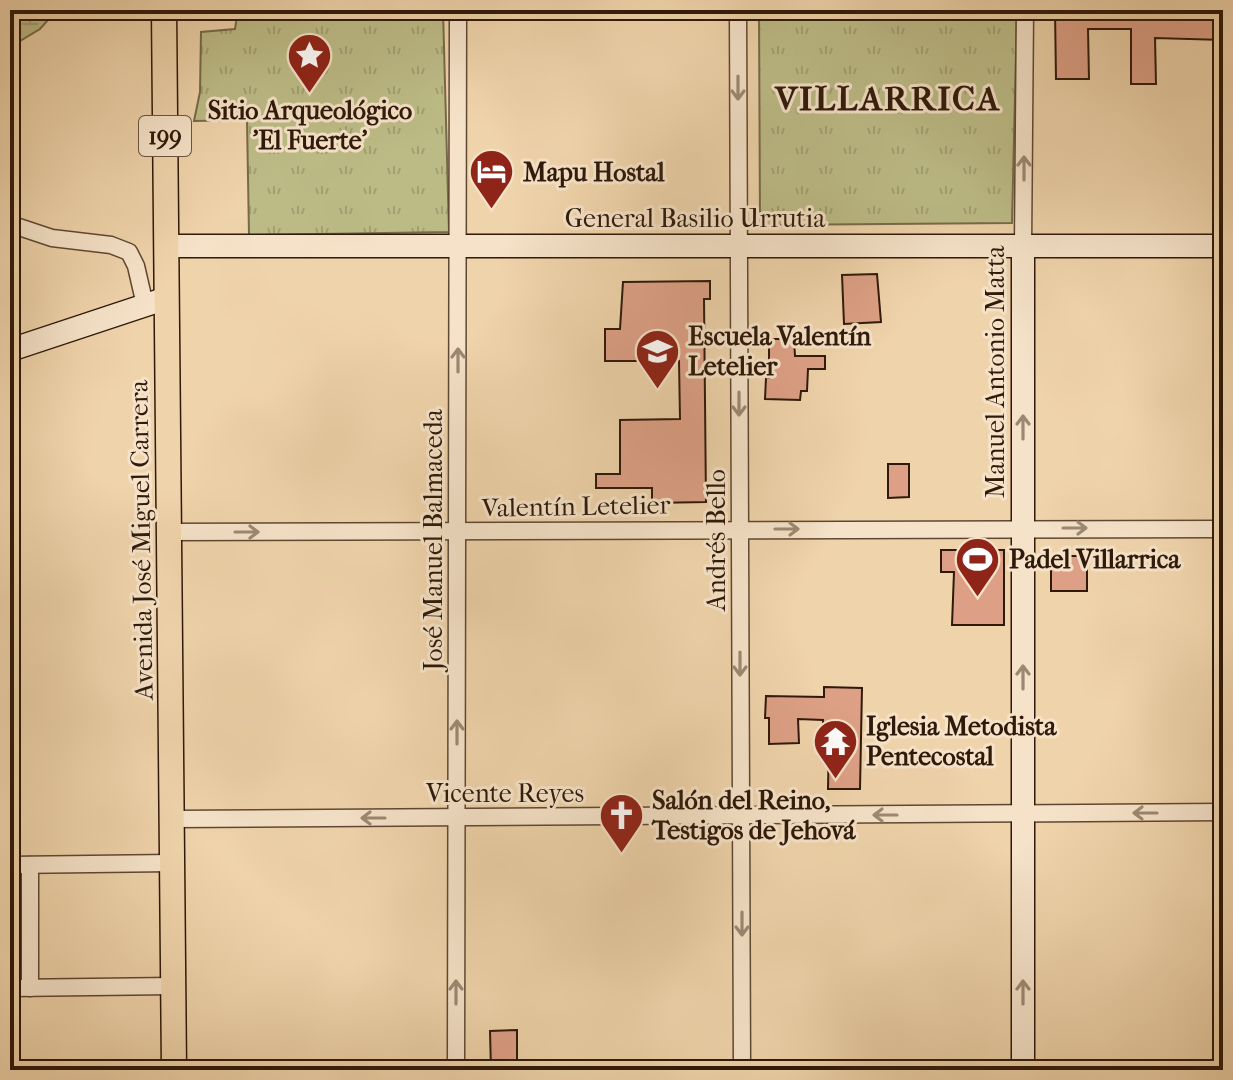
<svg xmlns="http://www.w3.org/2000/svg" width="1233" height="1080" viewBox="0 0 1233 1080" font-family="'IM FELL French Canon',serif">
	<defs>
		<pattern id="grass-tufts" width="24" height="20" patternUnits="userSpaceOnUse" patternTransform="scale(2)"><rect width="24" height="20" fill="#bcbb86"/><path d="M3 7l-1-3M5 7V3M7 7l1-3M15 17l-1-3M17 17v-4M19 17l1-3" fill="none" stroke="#a2a072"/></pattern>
		<pattern id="wetland-marsh" width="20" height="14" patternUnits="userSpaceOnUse" patternTransform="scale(2)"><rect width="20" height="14" fill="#bcbb86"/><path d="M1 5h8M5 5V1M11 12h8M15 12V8" fill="none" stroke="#a2a072"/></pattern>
	</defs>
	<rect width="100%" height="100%" fill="#efd3aa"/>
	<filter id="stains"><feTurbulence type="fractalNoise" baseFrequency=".0025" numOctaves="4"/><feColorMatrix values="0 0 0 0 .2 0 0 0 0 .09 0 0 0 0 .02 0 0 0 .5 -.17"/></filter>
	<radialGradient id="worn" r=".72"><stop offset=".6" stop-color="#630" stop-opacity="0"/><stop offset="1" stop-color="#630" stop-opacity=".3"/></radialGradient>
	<g fill="url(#grass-tufts)" stroke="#766a48" stroke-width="2">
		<path d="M238,10H443L449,232L249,235L247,120L194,121L200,92L201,32L235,29Z"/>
		<path d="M759,10H1017L1012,223L760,225Z"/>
	</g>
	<path fill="url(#wetland-marsh)" stroke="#766a48" stroke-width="2" d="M10,10H57L40,29L10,47Z"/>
	<g fill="#dda086" stroke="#2f190a" stroke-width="2">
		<path d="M1055,10H1223V40L1155,38L1156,84H1131V29H1088L1089,79H1056Z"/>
		<path d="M877,274L881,322L844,324L842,275Z"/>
		<path d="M710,281V299H704L706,502L652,503V488H596V474H620V420L680,419L679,361H605V329H620L623,282Z"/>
		<path d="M769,339H794L795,356H825V369H808L807,391H801L800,400L765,399L766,378H769Z"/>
		<path d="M888,464H909V497L888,498Z"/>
		<path d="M941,550H1004V625H952L954,572H941Z"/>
		<rect x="1051" y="556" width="36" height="35"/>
		<path d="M824,687L862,688L860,789H828L829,738H823V720L798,719L799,743L769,744V718H765L766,696L824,697Z"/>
		<path d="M517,1030V1070H491L490,1031Z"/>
	</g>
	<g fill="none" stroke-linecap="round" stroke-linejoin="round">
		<defs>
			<g id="street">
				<path d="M738,10L742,1070"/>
				<path d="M10,224L52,238L111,245L129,252L136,266L145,305"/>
				<path d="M1023,246L1025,10"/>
				<path d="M169,532L1223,529"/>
				<path d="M172,819L1223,812"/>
				<path d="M10,865L172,863"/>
				<path d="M30,865V988"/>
				<path d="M10,988L173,986"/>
				<path d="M456,1070L458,10"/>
			</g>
			<g id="secondary">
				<path d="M166,246H1223"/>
				<path d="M10,350L167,298"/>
				<path d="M1023,1070V246"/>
			</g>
			<path id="primary" d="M164,10L174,1070"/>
		</defs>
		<use href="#street" stroke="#5f4832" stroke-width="19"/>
		<use href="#secondary" stroke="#2f190a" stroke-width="25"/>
		<use href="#primary" stroke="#2f190a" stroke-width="27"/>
		<use href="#street" stroke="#f5e2c8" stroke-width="16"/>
		<use href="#secondary" stroke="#f5e2c8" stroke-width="22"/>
		<use href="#primary" stroke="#efd3aa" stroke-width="24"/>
	</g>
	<defs><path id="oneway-shaft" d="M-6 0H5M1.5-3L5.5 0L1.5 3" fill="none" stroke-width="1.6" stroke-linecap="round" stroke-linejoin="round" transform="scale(2)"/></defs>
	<g stroke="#9c8872">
		<use href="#oneway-shaft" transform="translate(738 88) rotate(90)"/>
		<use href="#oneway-shaft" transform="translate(1024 168) rotate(-90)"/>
		<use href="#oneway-shaft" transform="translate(458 360) rotate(-90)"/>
		<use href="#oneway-shaft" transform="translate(739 404) rotate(90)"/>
		<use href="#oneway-shaft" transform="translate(1023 427) rotate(-90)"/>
		<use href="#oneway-shaft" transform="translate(1075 528)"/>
		<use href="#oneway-shaft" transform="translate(787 529)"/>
		<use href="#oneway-shaft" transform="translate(247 532)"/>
		<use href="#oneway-shaft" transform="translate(740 664) rotate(90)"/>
		<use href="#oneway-shaft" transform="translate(1023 677) rotate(-90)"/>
		<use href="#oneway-shaft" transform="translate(457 732) rotate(-90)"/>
		<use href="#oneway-shaft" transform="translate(1145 813) rotate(180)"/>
		<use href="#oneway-shaft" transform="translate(885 815) rotate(180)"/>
		<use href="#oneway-shaft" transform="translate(373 818) rotate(180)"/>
		<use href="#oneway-shaft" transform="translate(742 924) rotate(90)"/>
		<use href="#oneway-shaft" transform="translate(456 992) rotate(-90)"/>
		<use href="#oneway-shaft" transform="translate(1023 992) rotate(-90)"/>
	</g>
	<defs>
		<symbol id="sight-pin" viewBox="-11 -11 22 30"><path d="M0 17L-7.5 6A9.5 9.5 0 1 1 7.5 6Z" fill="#8f2418" stroke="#f5e2c8"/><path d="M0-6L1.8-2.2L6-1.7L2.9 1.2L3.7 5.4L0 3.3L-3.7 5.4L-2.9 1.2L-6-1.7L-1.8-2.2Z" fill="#fff"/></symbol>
		<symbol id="hotel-pin" viewBox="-11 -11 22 30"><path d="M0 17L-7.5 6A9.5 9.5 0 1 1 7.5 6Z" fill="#8f2418" stroke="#f5e2c8"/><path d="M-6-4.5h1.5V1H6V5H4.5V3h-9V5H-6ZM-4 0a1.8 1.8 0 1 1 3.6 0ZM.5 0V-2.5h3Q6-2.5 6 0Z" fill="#fff"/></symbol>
		<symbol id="school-pin" viewBox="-11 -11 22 30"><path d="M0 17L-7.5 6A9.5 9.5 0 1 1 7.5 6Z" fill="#8f2418" stroke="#f5e2c8"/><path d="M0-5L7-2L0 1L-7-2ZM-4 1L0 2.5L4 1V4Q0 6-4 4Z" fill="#fff"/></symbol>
		<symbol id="stadium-pin" viewBox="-11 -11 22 30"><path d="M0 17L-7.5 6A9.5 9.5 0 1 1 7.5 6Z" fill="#8f2418" stroke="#f5e2c8"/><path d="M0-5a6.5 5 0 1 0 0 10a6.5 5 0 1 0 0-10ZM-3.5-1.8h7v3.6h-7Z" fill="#fff"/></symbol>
		<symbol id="temple-pin" viewBox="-11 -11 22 30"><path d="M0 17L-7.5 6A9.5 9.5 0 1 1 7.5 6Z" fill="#8f2418" stroke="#f5e2c8"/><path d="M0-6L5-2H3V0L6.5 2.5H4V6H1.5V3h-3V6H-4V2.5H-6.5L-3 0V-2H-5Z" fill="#fff"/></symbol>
		<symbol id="church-pin" viewBox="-11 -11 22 30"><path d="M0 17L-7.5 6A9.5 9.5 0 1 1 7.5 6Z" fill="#8f2418" stroke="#f5e2c8"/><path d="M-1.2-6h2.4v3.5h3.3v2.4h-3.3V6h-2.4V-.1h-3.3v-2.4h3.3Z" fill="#fff"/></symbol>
	</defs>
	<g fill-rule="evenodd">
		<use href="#sight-pin" x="284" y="30" width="51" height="69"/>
		<use href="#hotel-pin" x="466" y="146" width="51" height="69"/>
		<use href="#school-pin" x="632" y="326" width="51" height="69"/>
		<use href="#stadium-pin" x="952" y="534" width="51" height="69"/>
		<use href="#temple-pin" x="810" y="716" width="51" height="69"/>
		<use href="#church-pin" x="596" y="790" width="51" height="69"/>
	</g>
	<g text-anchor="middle" stroke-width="6" stroke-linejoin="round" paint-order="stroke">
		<rect fill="#f5e2c8" stroke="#6a5543" stroke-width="2" x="139" y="116" width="52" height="40" rx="6"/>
		<g font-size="24" font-weight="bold" fill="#2f190a">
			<text x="165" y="144">199</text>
		</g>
		<g font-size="26" font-weight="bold" fill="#2f190a" stroke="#f5e2c8" text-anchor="start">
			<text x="310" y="119" text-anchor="middle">Sitio Arqueológico<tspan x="310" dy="30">'El Fuerte'</tspan></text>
			<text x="523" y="181">Mapu Hostal</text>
			<text x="688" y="345">Escuela Valentín<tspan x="688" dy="30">Letelier</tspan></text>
			<text x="1009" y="568">Padel Villarrica</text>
			<text x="866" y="735">Iglesia Metodista<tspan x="866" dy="30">Pentecostal</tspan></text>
			<text x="652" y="809">Salón del Reino,<tspan x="652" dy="30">Testigos de Jehová</tspan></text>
		</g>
		<g font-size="26" fill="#2f190a" stroke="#f5e2c8">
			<text x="695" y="227">General Basilio Urrutia</text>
			<text transform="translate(995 372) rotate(-90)" y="9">Manuel Antonio Matta</text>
			<text transform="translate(576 506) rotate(-1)" y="9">Valentín Letelier</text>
			<text transform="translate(141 540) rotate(-91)" y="9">Avenida José Miguel Carrera</text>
			<text transform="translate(433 540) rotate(-90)" y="9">José Manuel Balmaceda</text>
			<text transform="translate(716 540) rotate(-90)" y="9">Andrés Bello</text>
			<text x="505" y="802">Vicente Reyes</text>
		</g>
		<g font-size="34" font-weight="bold" letter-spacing="2" fill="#2f190a" stroke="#f5e2c8">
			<text x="888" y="110">VILLARRICA</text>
		</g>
	</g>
	<rect width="1233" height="1080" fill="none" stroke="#efd3aa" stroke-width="40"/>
	<rect x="12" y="12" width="1209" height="1056" fill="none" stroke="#2f190a" stroke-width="4"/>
	<rect x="20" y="20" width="1193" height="1040" fill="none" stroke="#2f190a" stroke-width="2"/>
	<rect width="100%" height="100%" filter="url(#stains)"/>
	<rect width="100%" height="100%" fill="url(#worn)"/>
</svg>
